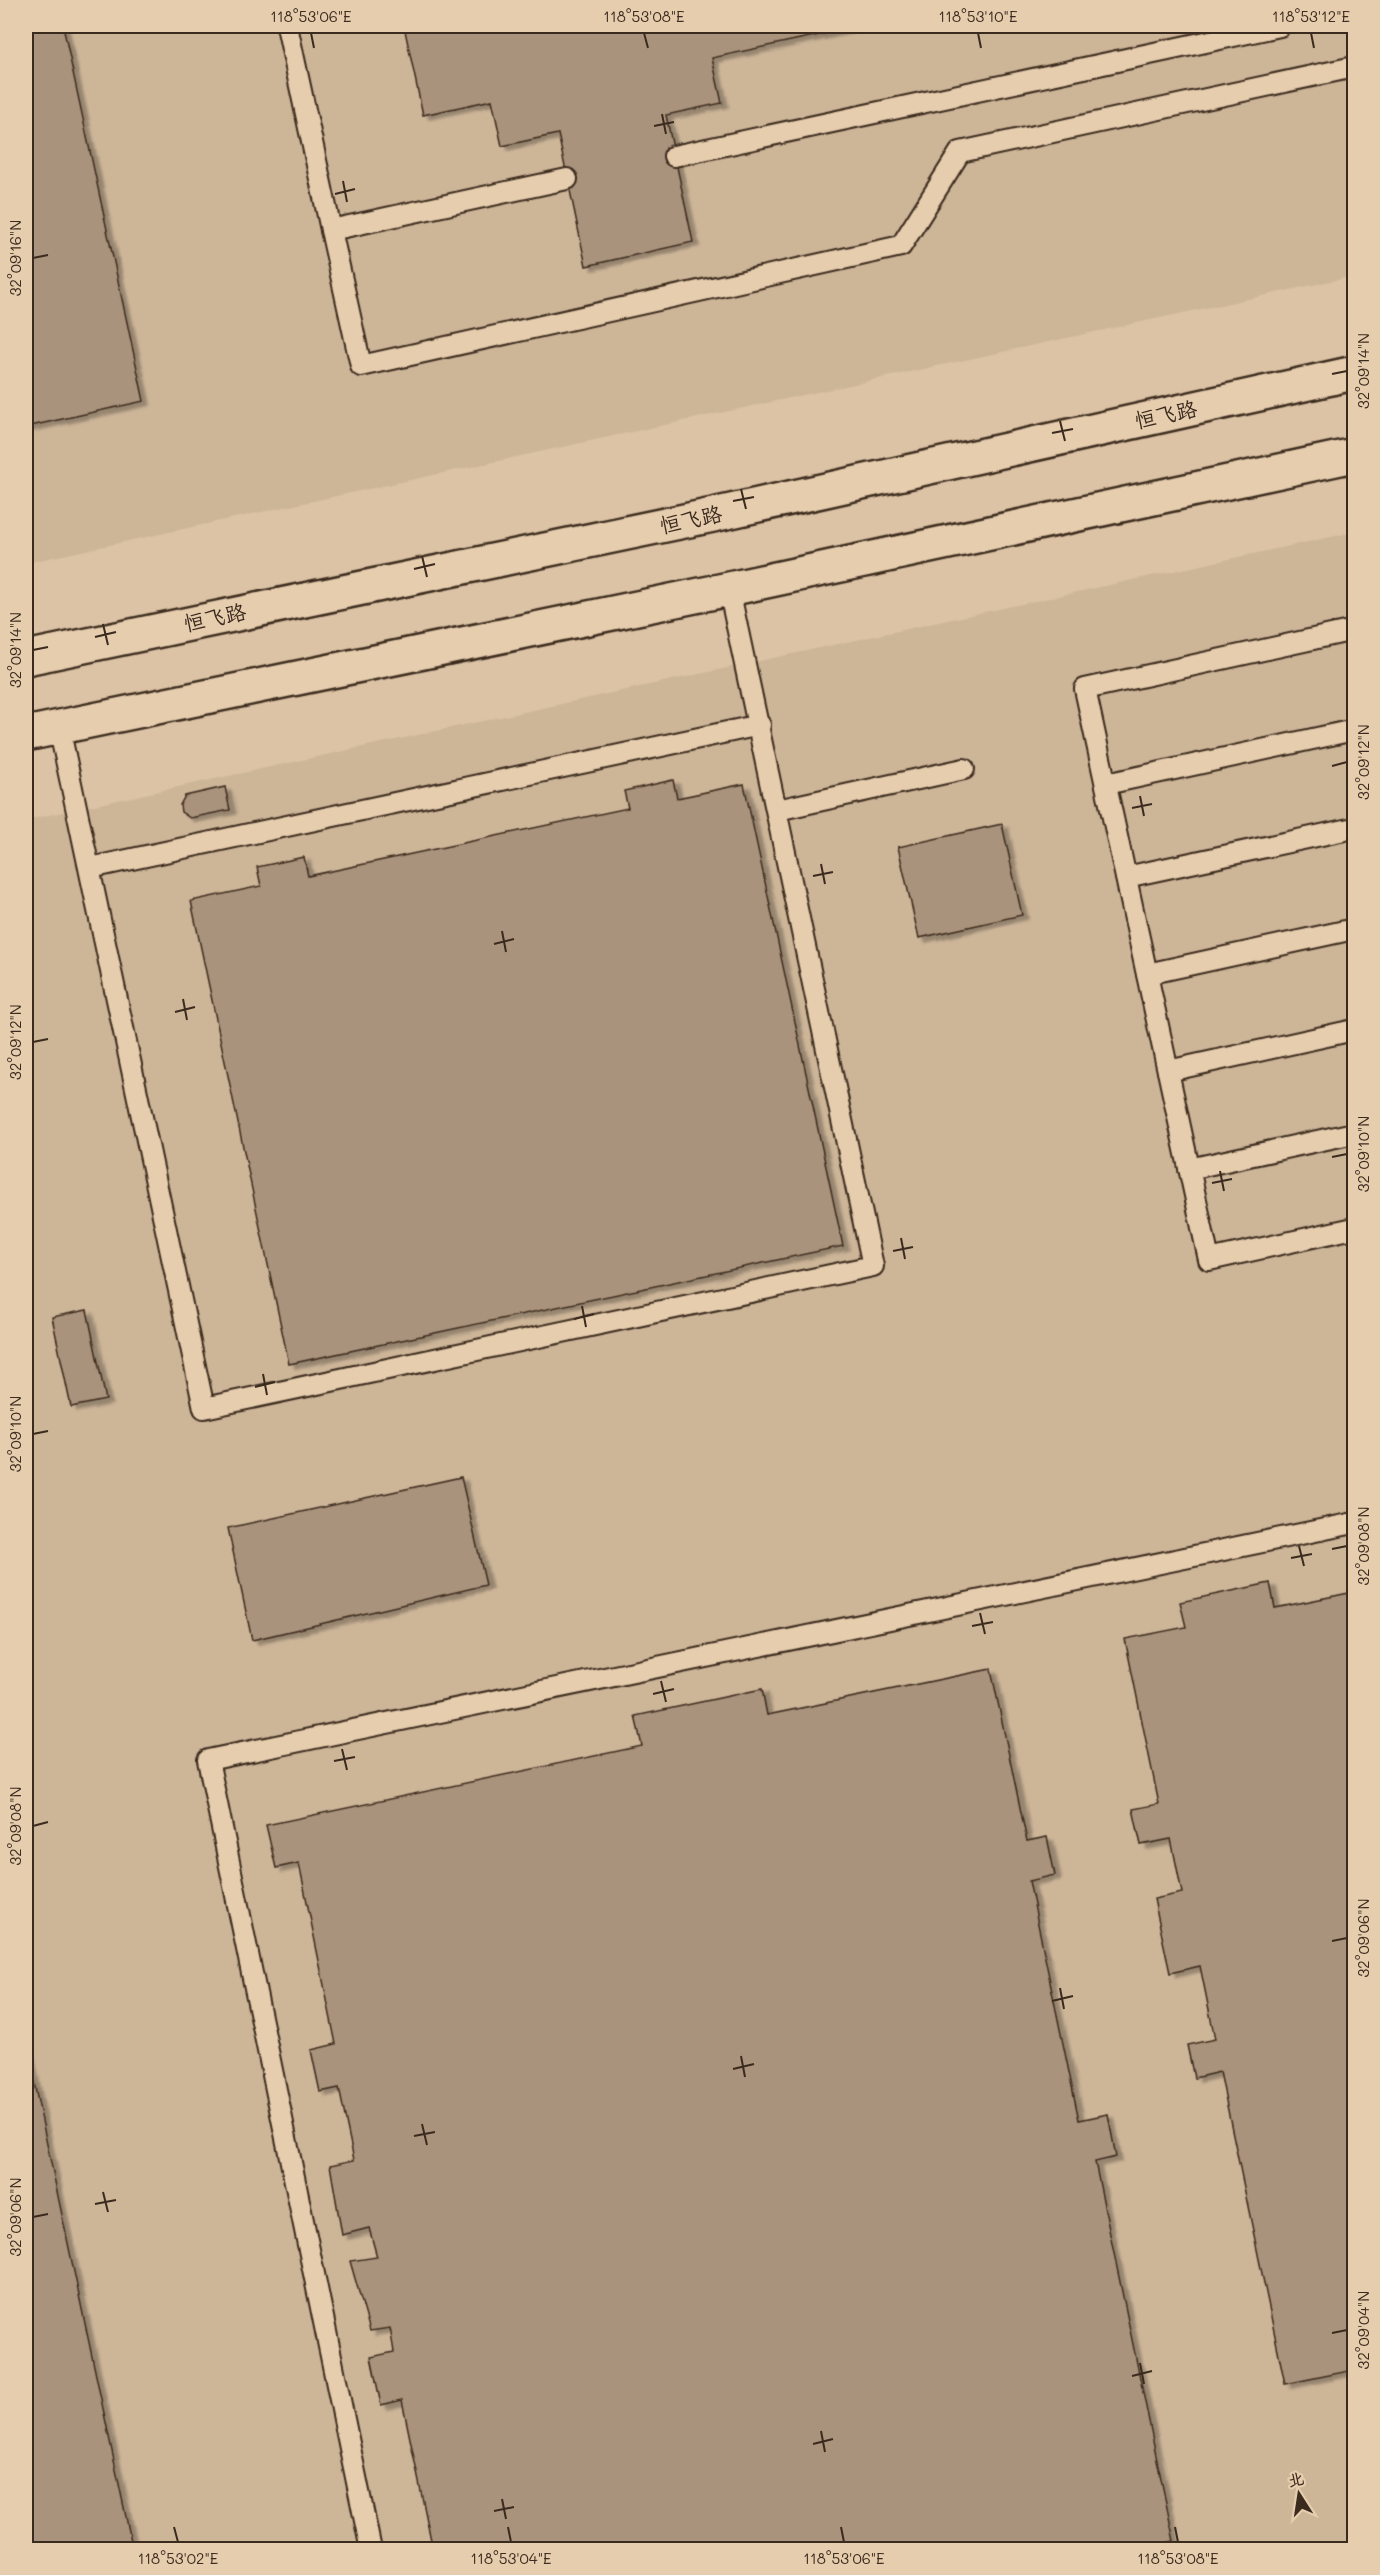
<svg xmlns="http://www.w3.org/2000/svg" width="1380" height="2575" viewBox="0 0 1380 2575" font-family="Mali,'LXGW WenKai TC',sans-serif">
	<defs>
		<filter id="shadow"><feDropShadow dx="6" dy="4" stdDeviation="1.5" flood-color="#0004"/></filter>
	</defs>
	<rect width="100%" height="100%" fill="#dcc3a5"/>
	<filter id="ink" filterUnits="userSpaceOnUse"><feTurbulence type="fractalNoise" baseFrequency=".0167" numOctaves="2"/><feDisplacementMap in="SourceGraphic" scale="12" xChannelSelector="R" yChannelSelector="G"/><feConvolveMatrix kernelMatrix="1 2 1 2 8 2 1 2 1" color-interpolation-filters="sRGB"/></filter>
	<g filter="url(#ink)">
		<g fill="#cdb598">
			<path d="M26,26H1354V276L26,563Z"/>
			<path d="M1354,532V2549H26V820Z"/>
		</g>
		<g fill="#aa937b" stroke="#3b2a1e" stroke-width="1.5" filter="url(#shadow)">
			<path d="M26,26H63L144,401L26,427Z"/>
			<path d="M404,26H861L712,58L722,103L666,115L693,242L586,266L558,134L502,146L492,100L423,115Z"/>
			<path d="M673,780L677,798L744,784L843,1246L289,1364L191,901L261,886L257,867L304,857L308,876L628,808L624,791Z"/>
			<path d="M225,787L230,810L190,818L181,812L180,805L185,796Z"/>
			<path d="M1002,824L1022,915L919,938L898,847Z"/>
			<path d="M87,1310L106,1400L71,1407L52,1317Z"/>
			<path d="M461,1477L486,1585L252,1640L228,1528Z"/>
			<path d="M1270,1583L1275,1608L1354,1592V2370L1285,2384L1220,2072L1194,2078L1187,2045L1215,2039L1200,1966L1170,1973L1154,1899L1182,1893L1171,1839L1141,1845L1133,1809L1159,1804L1125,1639L1186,1627L1180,1602Z"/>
			<path d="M991,1669L1027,1841L1047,1837L1055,1875L1029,1881L1079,2120L1108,2114L1116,2157L1095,2162L1174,2541L1134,2550H433L402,2400L381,2405L371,2357L394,2352L390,2328L370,2331L350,2261L377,2257L369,2228L342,2235L330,2165L354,2160L339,2088L320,2092L311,2050L336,2044L299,1863L276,1868L266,1825L642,1746L635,1716L762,1689L767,1715Z"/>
			<path d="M26,2045L133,2550H26Z"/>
		</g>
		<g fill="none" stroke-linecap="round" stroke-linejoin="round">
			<defs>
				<g id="lane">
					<path d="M287,26L331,230L567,179"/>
					<path d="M674,156L1280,26"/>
					<path d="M331,230L361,366L901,246L960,152L1354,67"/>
					<path d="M1354,630L1085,689L1209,1260L1354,1228"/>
					<path d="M59,727L204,1408L873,1266L729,589"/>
					<path d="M1106,784L1354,730"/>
					<path d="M777,810L964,769"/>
					<path d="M90,868L760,725"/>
					<path d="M1126,877L1354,828"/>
					<path d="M1147,974L1354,929"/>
					<path d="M1168,1071L1354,1030"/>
					<path d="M1189,1169L1354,1133"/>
					<path d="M371,2550L208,1760L1354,1523"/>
				</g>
				<g id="secondary">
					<path d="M26,658L713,515L1354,373"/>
					<path d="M26,734L729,589L1354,455"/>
				</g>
			</defs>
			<use href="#lane" stroke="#3b2a1e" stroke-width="24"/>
			<use href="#secondary" stroke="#3b2a1e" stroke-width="38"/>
			<use href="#lane" stroke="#e6cdae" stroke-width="20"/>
			<use href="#secondary" stroke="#e6cdae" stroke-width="33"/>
		</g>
	</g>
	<path fill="none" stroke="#3b2a1e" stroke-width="2" d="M311,33L314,48M644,33L648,48M978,33L981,48M1311,33L1314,48M662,114L666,134M654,126L674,122M343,181L347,202M335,194L355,189M33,258L48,255M1332,374L1347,371M1060,421L1065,441M1052,433L1073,429M741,489L746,509M733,501L754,497M422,556L427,577M414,569L435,564M103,624L108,645M95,637L116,632M33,650L48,647M1332,766L1347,762M1140,796L1144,816M1132,808L1152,804M821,864L825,884M813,876L833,872M502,931L506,952M494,944L514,939M183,999L187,1020M175,1012L195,1007M33,1042L48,1039M1332,1157L1347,1154M1220,1171L1224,1191M1212,1183L1232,1179M901,1238L905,1259M893,1251L913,1247M582,1306L586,1327M574,1319L594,1314M263,1374L267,1395M255,1387L275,1382M33,1434L48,1431M1299,1546L1304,1566M1332,1549L1347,1546M1291,1558L1312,1554M980,1613L985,1634M972,1626L993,1622M661,1681L666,1702M653,1694L674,1689M342,1749L347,1770M334,1761L355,1757M33,1826L48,1822M1332,1941L1347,1938M1060,1988L1064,2009M1052,2001L1073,1996M741,2056L745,2077M733,2069L754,2064M422,2124L427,2145M414,2136L435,2132M103,2192L108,2212M95,2204L116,2200M33,2217L48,2214M1332,2333L1347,2330M1140,2363L1144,2384M1132,2376L1152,2371M821,2431L825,2452M813,2444L833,2439M502,2499L506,2519M494,2511L514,2507M174,2527L178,2542M508,2527L511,2542M841,2527L844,2542M1175,2527L1178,2542"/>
	<g text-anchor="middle" stroke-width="4.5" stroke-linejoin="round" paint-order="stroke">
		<g font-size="21" fill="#3b2a1e" stroke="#e6cdae">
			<text transform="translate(1166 415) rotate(-12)" y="7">恒飞路</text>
			<text transform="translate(691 520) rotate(-12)" y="7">恒飞路</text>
			<text transform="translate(215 618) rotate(-12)" y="7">恒飞路</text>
		</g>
	</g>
	<rect width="1380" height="2575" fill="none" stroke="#e6cdae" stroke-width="66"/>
	<g transform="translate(1299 2494) rotate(348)" stroke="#e6cdae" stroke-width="4.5" paint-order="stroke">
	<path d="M0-4.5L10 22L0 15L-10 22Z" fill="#3b2a1e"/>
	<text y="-9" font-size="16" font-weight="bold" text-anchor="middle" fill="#3b2a1e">北</text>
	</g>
	<rect x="33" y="33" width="1314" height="2509" fill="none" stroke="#3b2a1e" stroke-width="2"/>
	<g font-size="15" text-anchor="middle" fill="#3b2a1e">
		<text x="311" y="22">118°53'06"E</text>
		<text x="644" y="22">118°53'08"E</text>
		<text x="978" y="22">118°53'10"E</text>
		<text x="1311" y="22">118°53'12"E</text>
		<text transform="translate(16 258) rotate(-90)" y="5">32°09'16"N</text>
		<text transform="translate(1364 371) rotate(-90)" y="5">32°09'14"N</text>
		<text transform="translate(16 650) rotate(-90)" y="5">32°09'14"N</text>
		<text transform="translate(1364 762) rotate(-90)" y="5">32°09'12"N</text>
		<text transform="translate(16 1042) rotate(-90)" y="5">32°09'12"N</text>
		<text transform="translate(1364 1154) rotate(-90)" y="5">32°09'10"N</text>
		<text transform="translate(16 1434) rotate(-90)" y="5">32°09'10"N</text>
		<text transform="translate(1364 1546) rotate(-90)" y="5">32°09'08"N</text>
		<text transform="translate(16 1826) rotate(-90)" y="5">32°09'08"N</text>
		<text transform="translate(1364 1938) rotate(-90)" y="5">32°09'06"N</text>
		<text transform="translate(16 2217) rotate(-90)" y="5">32°09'06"N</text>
		<text transform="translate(1364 2330) rotate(-90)" y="5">32°09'04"N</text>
		<text x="178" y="2564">118°53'02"E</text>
		<text x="511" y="2564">118°53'04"E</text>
		<text x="844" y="2564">118°53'06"E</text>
		<text x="1178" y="2564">118°53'08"E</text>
	</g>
</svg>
